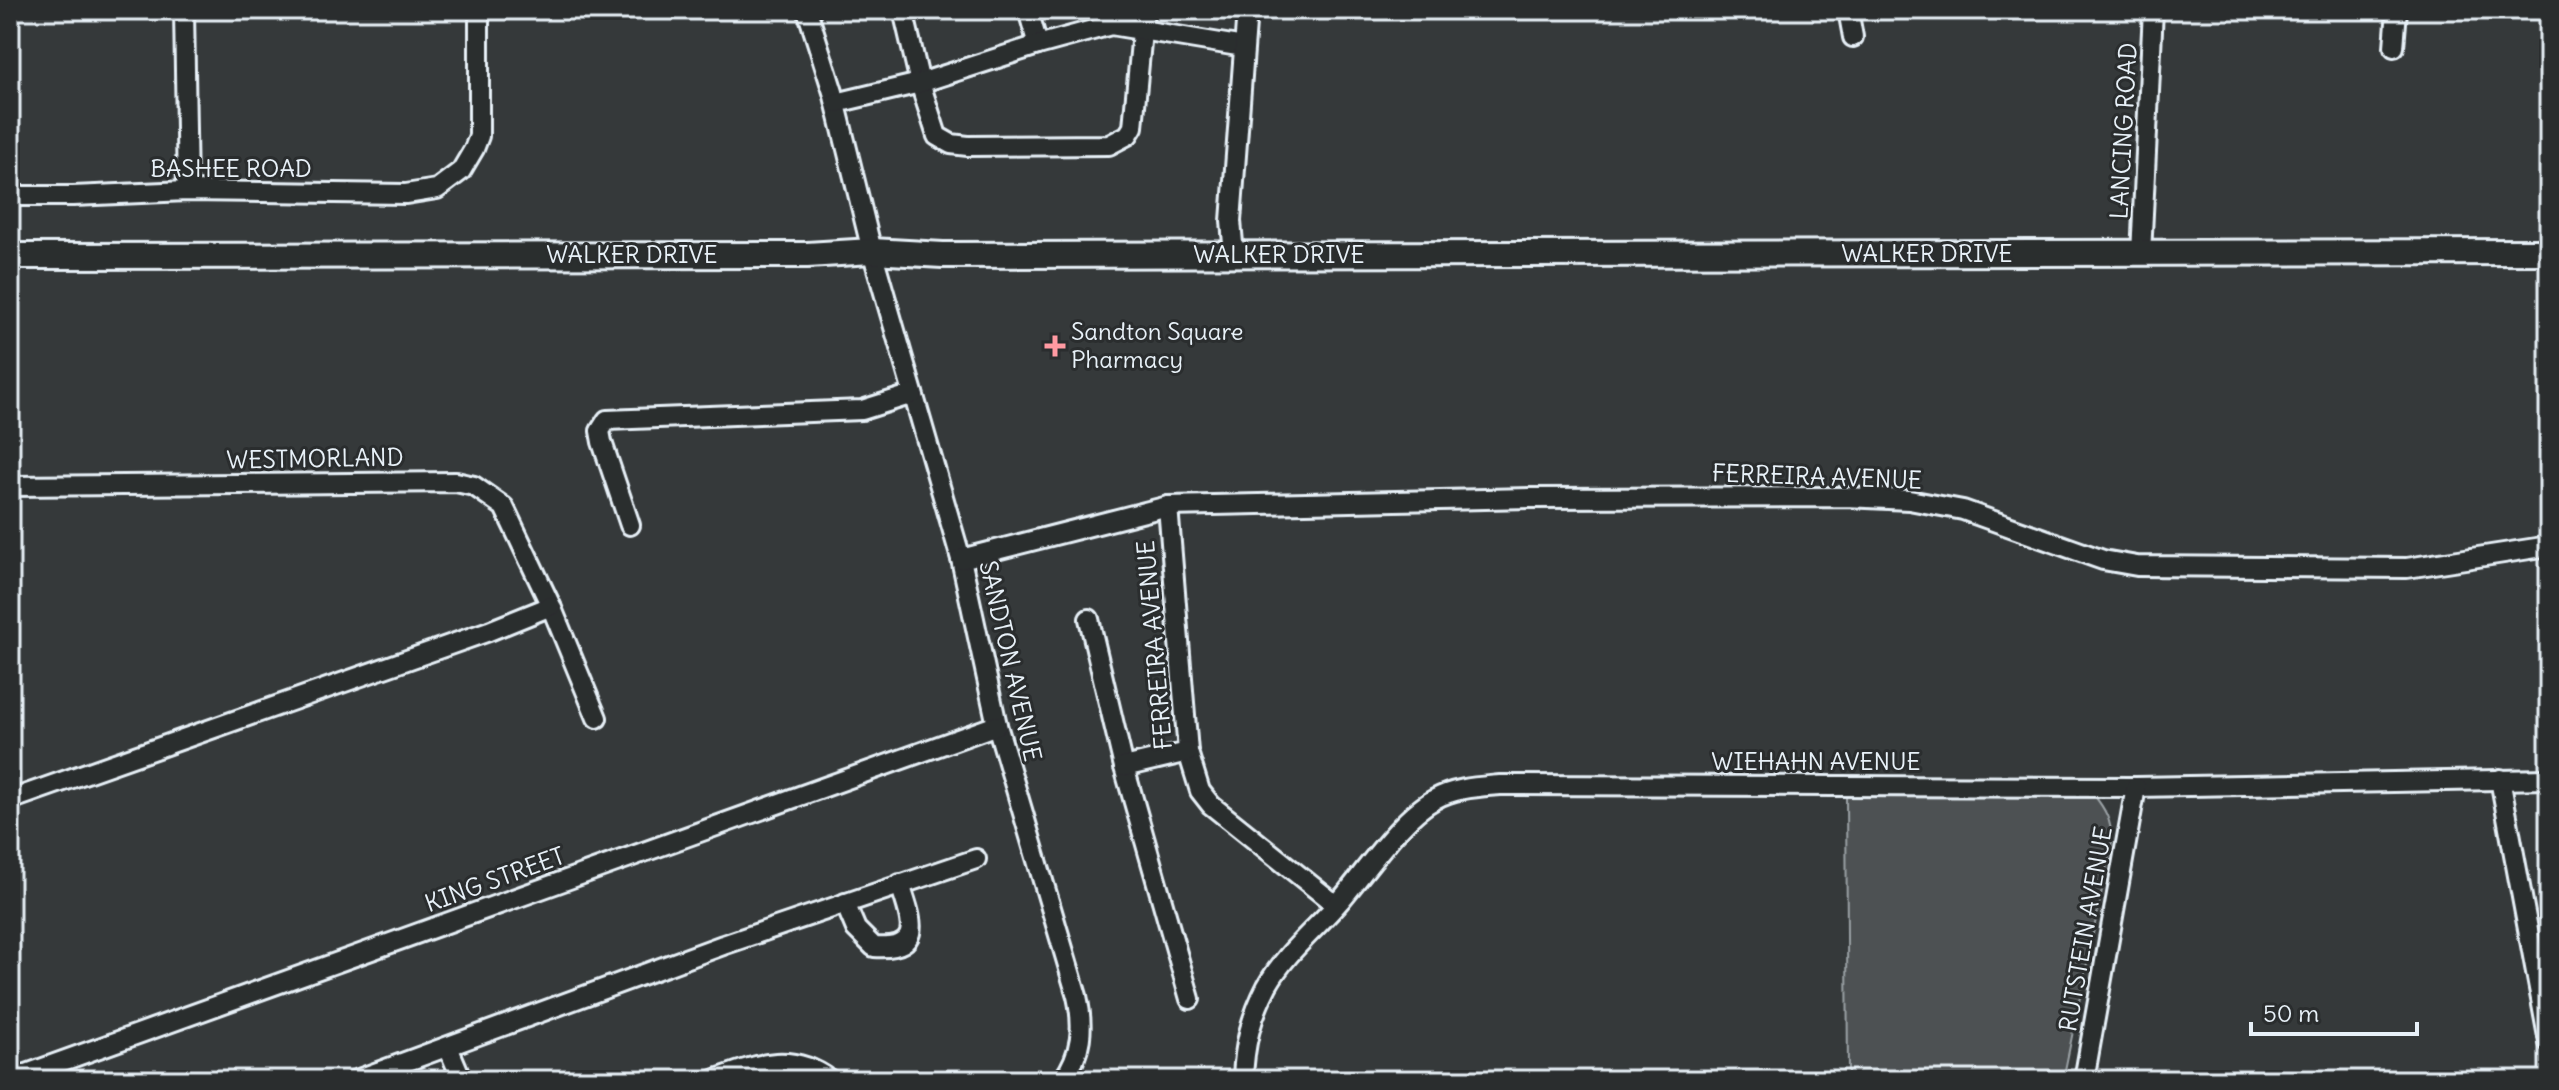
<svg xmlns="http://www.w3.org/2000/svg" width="2559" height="1090" viewBox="0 0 2559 1090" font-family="Delius,sans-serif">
	<rect width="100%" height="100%" fill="#35393a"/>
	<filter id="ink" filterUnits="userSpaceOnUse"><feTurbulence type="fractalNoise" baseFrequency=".0125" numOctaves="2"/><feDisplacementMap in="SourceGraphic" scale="16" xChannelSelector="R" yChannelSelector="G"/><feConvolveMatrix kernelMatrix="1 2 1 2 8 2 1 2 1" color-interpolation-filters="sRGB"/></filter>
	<g filter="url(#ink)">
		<path fill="#4d5152" stroke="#9aa1a5" stroke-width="2" d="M2093,794C2106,810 2111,820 2112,841L2063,1080H1938L1920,1076L1848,1075L1846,797Z"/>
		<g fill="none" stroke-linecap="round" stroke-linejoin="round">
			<defs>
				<g id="street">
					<path d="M184,10L187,191"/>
					<path d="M807,10L833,92L872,251L961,559L997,725L1077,996C1084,1027 1082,1053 1063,1080"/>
					<path d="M903,10L920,83L937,136L951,144L968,146L1109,145L1128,135L1133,127L1144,10"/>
					<path d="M1028,10L1038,45"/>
					<path d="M1848,10L1853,37"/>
					<path d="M2394,47L2397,10"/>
					<path d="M836,103L920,83L1038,45L1111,25L1244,47"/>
					<path d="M10,196H73L187,191L406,194L437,189L461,171L474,149L479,136V10"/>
					<path d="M2141,254L2153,10"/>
					<path d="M1234,255L1231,221L1247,10"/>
					<path d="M10,486L456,482L474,486L504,507L551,606L597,718"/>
					<path d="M1168,506L1188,752L1200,791L1211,805L1336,905"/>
					<path d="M630,525L602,442L600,431L607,420L862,410L913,394"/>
					<path d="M961,559L1168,506L1530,498L1846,497L1909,500L1963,510L2103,560L2137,566L2407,568L2549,546"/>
					<path d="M1089,619L1124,767L1190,999"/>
					<path d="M1124,767L1188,752"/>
					<path d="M2500,779L2549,1042"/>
					<path d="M10,800L489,631L551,606"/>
					<path d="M845,903L856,929L874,947C927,951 910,917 900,884"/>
					<path d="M448,1047L462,1080"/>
					<path d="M10,1080L997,725"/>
					<path d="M356,1080L723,945L976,859"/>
					<path d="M714,1080C756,1065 790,1050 830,1080"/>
					<path d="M1243,1080C1244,1045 1251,1017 1267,986C1285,953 1315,930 1339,902C1365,872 1400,818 1435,799C1454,788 1478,787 1500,785L2136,787L2549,779"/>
					<path d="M2084,1080L2136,787"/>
				</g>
				<path id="secondary" d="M10,256L807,255L872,251L943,255L2549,252"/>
			</defs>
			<use href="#street" stroke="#e8f1f8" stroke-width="24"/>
			<use href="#secondary" stroke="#e8f1f8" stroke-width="30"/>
			<use href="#street" stroke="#2a2d2e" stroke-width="18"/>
			<use href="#secondary" stroke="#2a2d2e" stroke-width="24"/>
		</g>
	</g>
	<path fill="#ff9aa2" stroke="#2a2d2e" stroke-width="3" d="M1051 334h8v8h8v8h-8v8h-8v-8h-8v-8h8z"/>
	<g text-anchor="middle" stroke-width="6" stroke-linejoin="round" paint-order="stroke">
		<g font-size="24" fill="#e8f1f8" stroke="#2a2d2e">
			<text transform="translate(2124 131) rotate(-87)" y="8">LANCING ROAD</text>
			<text x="231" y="177">BASHEE ROAD</text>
			<text x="1927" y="262">WALKER DRIVE</text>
			<text x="632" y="263">WALKER DRIVE</text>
			<text x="1279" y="263">WALKER DRIVE</text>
			<text transform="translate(315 459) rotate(-1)" y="8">WESTMORLAND</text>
			<text transform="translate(1817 477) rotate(2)" y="8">FERREIRA AVENUE</text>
			<text transform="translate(1155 645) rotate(-95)" y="8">FERREIRA AVENUE</text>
			<text transform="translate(1010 661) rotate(77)" y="8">SANDTON AVENUE</text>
			<text x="1816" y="770">WIEHAHN AVENUE</text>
			<text transform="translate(495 880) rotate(-20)" y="8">KING STREET</text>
			<text transform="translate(2086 929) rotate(-80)" y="8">RUTSTEIN AVENUE</text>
		</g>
		<g font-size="24" fill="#e8f1f8" stroke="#2a2d2e" text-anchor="start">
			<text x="1071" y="340">Sandton Square<tspan x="1071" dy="28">Pharmacy</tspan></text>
		</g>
	</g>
	<rect width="2559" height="1090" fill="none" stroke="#2a2d2e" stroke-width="40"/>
	<rect x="20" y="20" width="2519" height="1050" fill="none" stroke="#e8f1f8" stroke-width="3" filter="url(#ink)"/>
	<path d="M2251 1022v12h166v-12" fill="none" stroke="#e8f1f8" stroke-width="4"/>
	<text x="2263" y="1022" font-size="24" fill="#e8f1f8" stroke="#2a2d2e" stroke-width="6" paint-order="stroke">50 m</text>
</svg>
